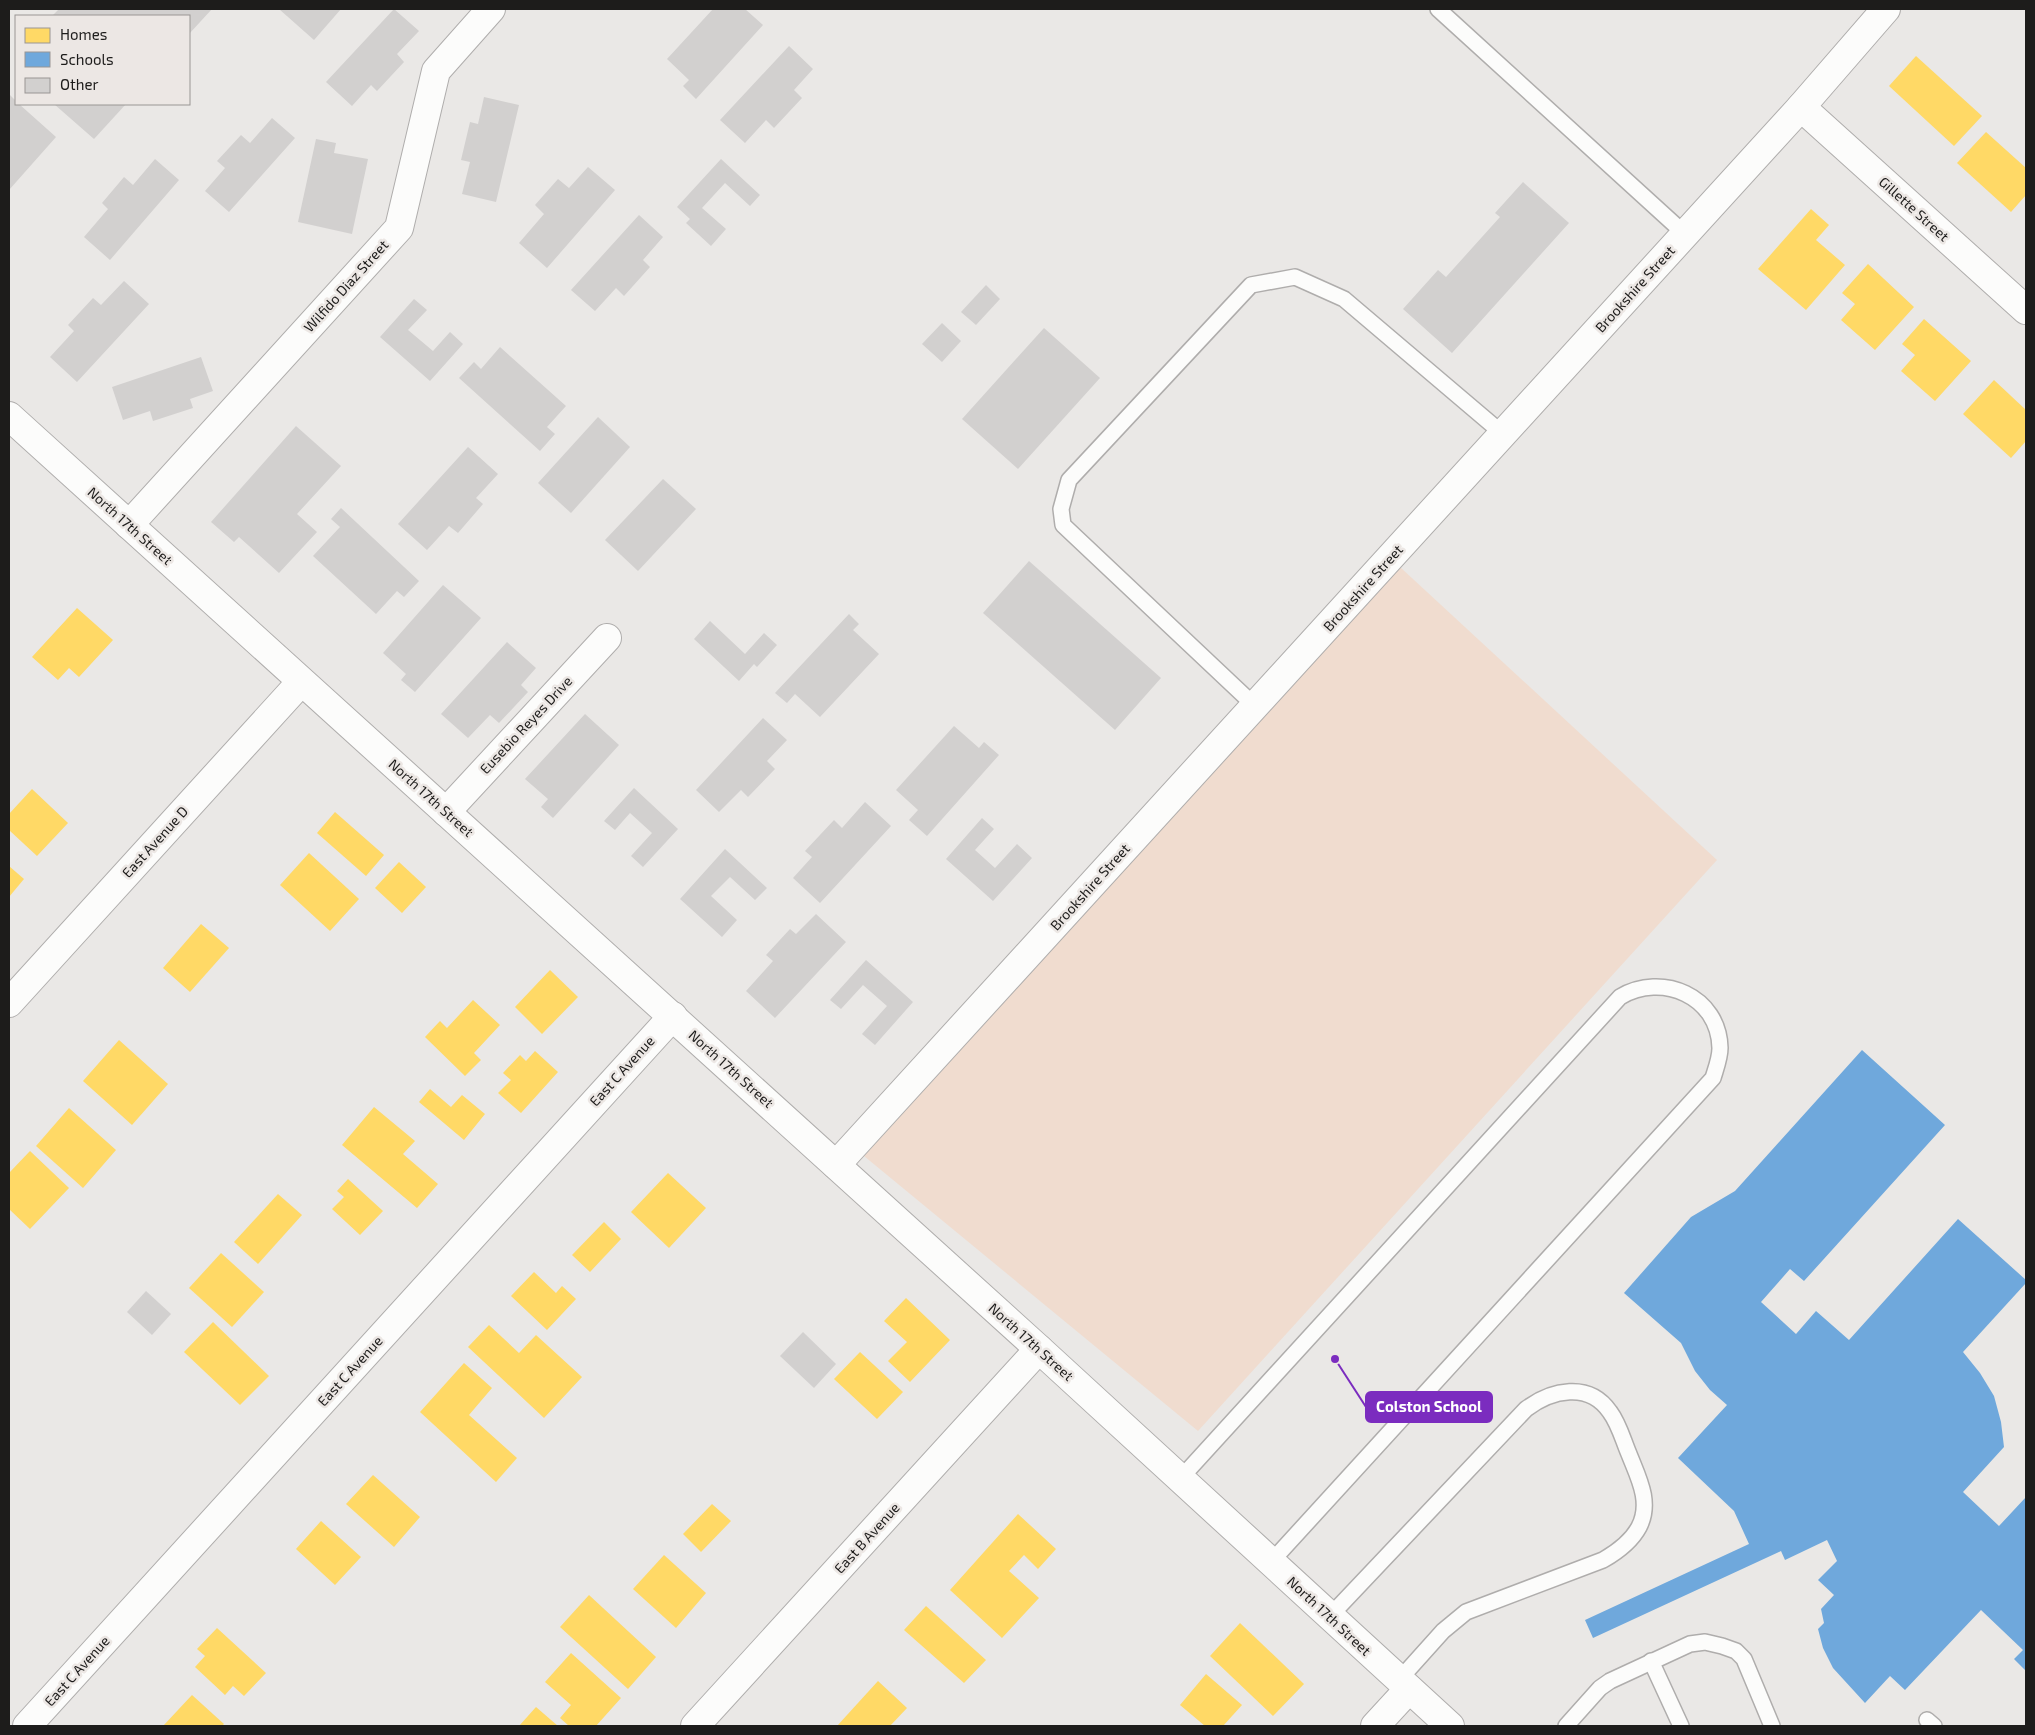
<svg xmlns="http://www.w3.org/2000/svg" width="2035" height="1735" viewBox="0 0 2035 1735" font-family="'Exo 2',sans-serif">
	<rect width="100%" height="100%" fill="#eae8e6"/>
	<path fill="#f0dccf" d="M1400,567L1717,860L1198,1431L864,1156Z"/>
	<g fill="#ffd966">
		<path d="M1916,56L1982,116L1954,146L1889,86Z"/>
		<path d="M1986,132L2026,168V195L2011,212L1957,163Z"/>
		<path d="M1811,209L1829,225L1816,240L1845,265L1806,310L1758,269Z"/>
		<path d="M1868,264L1914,307L1875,350L1841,320L1855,304L1842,293Z"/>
		<path d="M1924,319L1971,361L1935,401L1901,371L1915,355L1902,344Z"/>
		<path d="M1994,380L2026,410V441L2011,458L1963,414Z"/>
		<path d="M77,608L113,640L79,677L69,668L58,680L32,657Z"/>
		<path d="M32,789L68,823L37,856L9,830V814Z"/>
		<path d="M335,812L384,855L366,876L317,833Z"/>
		<path d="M309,853L359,899L330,931L280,885Z"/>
		<path d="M399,862L426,887L402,913L375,888Z"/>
		<path d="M9,866L24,879L9,897Z"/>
		<path d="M201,924L229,948L190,992L163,968Z"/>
		<path d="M550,970L578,997L542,1034L515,1007Z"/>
		<path d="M473,1000L500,1025L474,1053L481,1060L465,1076L425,1037L440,1021L447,1028Z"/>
		<path d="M119,1040L168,1084L132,1125L83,1081Z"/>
		<path d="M535,1051L558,1072L521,1113L498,1093L511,1080L503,1073L520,1055L526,1061Z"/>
		<path d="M430,1089L451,1107L462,1095L485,1114L464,1140L419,1102Z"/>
		<path d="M374,1107L415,1141L403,1154L438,1184L417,1208L342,1145Z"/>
		<path d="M69,1108L116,1150L83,1188L36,1146Z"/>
		<path d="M30,1151L69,1188L30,1229L9,1209V1173Z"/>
		<path d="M668,1173L706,1208L669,1248L631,1212Z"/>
		<path d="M348,1179L383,1211L360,1235L332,1209L344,1197L337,1191Z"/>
		<path d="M278,1194L302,1215L258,1264L234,1242Z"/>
		<path d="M604,1222L621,1239L590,1272L572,1255Z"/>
		<path d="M221,1253L264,1292L232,1327L189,1288Z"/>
		<path d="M534,1272L556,1293L562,1286L576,1299L547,1330L511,1296Z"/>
		<path d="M906,1298L950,1340L910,1382L888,1361L907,1342L884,1321Z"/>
		<path d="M213,1322L269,1376L240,1405L184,1352Z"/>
		<path d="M489,1325L519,1353L536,1335L582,1377L544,1418L468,1347Z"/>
		<path d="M860,1352L903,1392L877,1419L834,1379Z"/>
		<path d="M464,1363L492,1388L469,1415L517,1458L496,1482L420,1412Z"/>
		<path d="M373,1475L420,1517L394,1547L346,1504Z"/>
		<path d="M712,1504L731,1521L701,1552L683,1534Z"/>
		<path d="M1018,1514L1056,1549L1038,1569L1024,1555L1009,1571L1039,1598L1002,1638L950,1590Z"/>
		<path d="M321,1521L361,1557L335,1585L296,1549Z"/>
		<path d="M664,1555L706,1593L676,1628L633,1589Z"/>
		<path d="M589,1595L656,1657L628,1689L560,1627Z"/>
		<path d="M926,1606L986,1660L964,1683L904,1630Z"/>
		<path d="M1240,1623L1304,1684L1273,1716L1210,1656Z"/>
		<path d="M217,1628L266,1673L244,1696L233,1686L225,1695L195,1667L205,1656L197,1649Z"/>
		<path d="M571,1653L621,1698L596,1726H569L560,1718L571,1705L545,1682Z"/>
		<path d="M1206,1674L1242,1705L1223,1726H1205L1180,1705Z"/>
		<path d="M878,1681L907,1708L890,1726H837Z"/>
		<path d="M192,1695L224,1724L222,1726H163Z"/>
		<path d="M536,1707L558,1726H519Z"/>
	</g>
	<path fill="#6fa8dc" d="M1862,1050L1945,1125L1804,1281L1790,1269L1761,1302L1796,1334L1816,1311L1849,1340L1958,1219L2026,1280V1283L1963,1352L1980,1373L1994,1396L2001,1422L2004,1447L1963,1492L1999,1526L2026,1497V1671L2014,1659L2023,1650L1981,1610L1905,1690L1890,1676L1865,1703L1833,1668L1823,1648L1818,1629L1824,1623L1821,1609L1834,1595L1818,1580L1837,1561L1827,1540L1785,1560L1781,1551L1593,1638L1585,1620L1749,1544L1734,1511L1678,1458L1727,1405L1710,1390L1695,1371L1681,1343L1624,1293L1691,1217L1735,1191Z"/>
	<g fill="#d2d0cf">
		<path d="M59,9H212L189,34V16H52Z"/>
		<path d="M279,9H341L314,40Z"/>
		<path d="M394,9L419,31L397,54L404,62L377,91L371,85L352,106L326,82Z"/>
		<path d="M713,9H745L763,25L696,99L683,86L689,80L667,59Z"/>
		<path d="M789,46L813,69L794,90L802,98L774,128L766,120L745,143L720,120Z"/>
		<path d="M9,94L16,101V104H19L56,137L9,190Z"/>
		<path d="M484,97L519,105L496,202L462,194L470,162L461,160L470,122L478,124Z"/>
		<path d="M54,104H126L94,139Z"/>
		<path d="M272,118L295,138L229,212L205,191L225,168L217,161L241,135L250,143Z"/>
		<path d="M316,139L336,143L334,153L368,159L352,234L298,222Z"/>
		<path d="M155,159L179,180L110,260L84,237L108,209L102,203L124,177L133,185Z"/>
		<path d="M721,159L760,195L750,206L725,183L702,208L726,229L711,246L686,223L690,219L677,207Z"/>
		<path d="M588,167L615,190L547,268L519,243L544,214L535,205L558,179L569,188Z"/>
		<path d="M1523,182L1569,223L1452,353L1403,309L1438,270L1446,277L1500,217L1495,213Z"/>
		<path d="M639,215L663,237L643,260L650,267L624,296L616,288L595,311L571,290Z"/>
		<path d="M124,281L149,304L77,382L50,357L74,331L68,325L93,298L101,305Z"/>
		<path d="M986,285L1000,299L976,325L961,312Z"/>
		<path d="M414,299L427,310L408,330L433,351L450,332L463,344L430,381L380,337Z"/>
		<path d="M942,323L961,341L942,362L922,344Z"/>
		<path d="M1044,328L1100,378L1018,469L962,419Z"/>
		<path d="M500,347L566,406L547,427L555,434L540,451L459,378L474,362L481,369Z"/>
		<path d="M201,357L213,391L190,399L193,408L153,421L150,411L123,420L112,387Z"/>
		<path d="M598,417L630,447L571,513L538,483Z"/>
		<path d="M296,426L341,466L297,514L317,532L279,573L239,537L234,542L211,522Z"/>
		<path d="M468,447L498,474L476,498L483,504L458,533L449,526L427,550L398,524Z"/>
		<path d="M663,479L696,509L638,571L605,540Z"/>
		<path d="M341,508L419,581L404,597L397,591L376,614L313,556L340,527L331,519Z"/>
		<path d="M1029,561L1161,678L1115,730L983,613Z"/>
		<path d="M443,585L481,618L415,692L401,680L406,674L383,653Z"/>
		<path d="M849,614L859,624L853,630L879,654L820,717L795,694L787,703L775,693Z"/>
		<path d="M710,621L745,654L764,633L777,645L757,667L754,664L739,681L694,639Z"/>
		<path d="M507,642L536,668L521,685L528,692L499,723L490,715L468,738L441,714Z"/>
		<path d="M585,714L619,745L553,818L541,807L548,799L525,779Z"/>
		<path d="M763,718L787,740L767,761L775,769L748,797L741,790L719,812L696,790Z"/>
		<path d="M954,726L979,748L984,742L999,755L927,836L909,820L918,810L896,790Z"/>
		<path d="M634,788L678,829L643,867L631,856L652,833L630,813L615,830L604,821Z"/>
		<path d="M865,802L891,826L820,903L793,878L812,857L805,851L834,820L842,828Z"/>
		<path d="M982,818L994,829L975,850L995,868L1017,844L1032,858L993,901L946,859Z"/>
		<path d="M725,849L767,888L755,900L730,877L711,896L737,920L722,937L680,899Z"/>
		<path d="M816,914L846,942L775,1018L746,991L773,961L766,955L790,929L796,934Z"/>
		<path d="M866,960L913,1002L875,1045L862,1034L887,1006L863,985L841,1009L830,1000Z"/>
		<path d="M146,1291L171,1314L152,1335L127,1312Z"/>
		<path d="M803,1332L836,1364L814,1388L780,1356Z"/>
	</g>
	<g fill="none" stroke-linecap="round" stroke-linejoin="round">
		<defs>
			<g id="service">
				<path d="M1438,9L1685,234"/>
				<path d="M1255,706L1063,525L1061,509L1069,480L1251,285L1295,277L1344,299L1503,434"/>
				<path d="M1180,1479L1620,997C1662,972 1719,996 1720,1048C1720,1058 1716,1068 1713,1078L1271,1562"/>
				<path d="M1330,1616L1526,1409C1551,1390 1589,1381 1610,1412C1619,1424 1623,1440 1629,1454C1638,1477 1652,1502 1639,1527C1631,1542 1617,1552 1603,1560L1466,1612L1443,1631L1399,1680"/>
				<path d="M1651,1661L1681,1726"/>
				<path d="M1927,1720L1934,1726"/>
				<path d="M1566,1726L1600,1688L1610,1681L1690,1644L1705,1642L1722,1646L1736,1651L1744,1659L1772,1726"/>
			</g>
			<g id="minor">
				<path d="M1801,107L2026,310"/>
				<path d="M9,416L1039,1349L1450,1726"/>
				<path d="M129,525L399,228L436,71L491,9"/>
				<path d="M446,812L607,638"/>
				<path d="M9,1003L301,682"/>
				<path d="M836,1165L1801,107L1886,9"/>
				<path d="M27,1726L673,1016"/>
				<path d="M695,1726L1039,1349"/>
				<path d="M1375,1726L1409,1689"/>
			</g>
		</defs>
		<use href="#service" stroke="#afadac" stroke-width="18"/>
		<use href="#minor" stroke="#afadac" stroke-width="30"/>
		<use href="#service" stroke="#fcfcfb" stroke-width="15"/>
		<use href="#minor" stroke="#fcfcfb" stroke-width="28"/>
	</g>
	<g text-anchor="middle" stroke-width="5" stroke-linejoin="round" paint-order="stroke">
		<g font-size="14" fill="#1d1c1b" stroke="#ece7e4">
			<text transform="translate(1914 209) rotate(42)" y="5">Gillette Street</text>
			<text transform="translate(346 286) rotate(-48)" y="5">Wilfido Diaz Street</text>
			<text transform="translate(1635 289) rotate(-48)" y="5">Brookshire Street</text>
			<text transform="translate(130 526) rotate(42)" y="5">North 17th Street</text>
			<text transform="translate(1363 588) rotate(-48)" y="5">Brookshire Street</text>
			<text transform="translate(526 725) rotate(-47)" y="5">Eusebio Reyes Drive</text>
			<text transform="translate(431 798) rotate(42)" y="5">North 17th Street</text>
			<text transform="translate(155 842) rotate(-48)" y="5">East Avenue D</text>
			<text transform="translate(1090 887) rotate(-48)" y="5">Brookshire Street</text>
			<text transform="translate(731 1069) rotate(42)" y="5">North 17th Street</text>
			<text transform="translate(622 1071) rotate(-48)" y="5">East C Avenue</text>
			<text transform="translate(1031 1342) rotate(42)" y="5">North 17th Street</text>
			<text transform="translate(350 1371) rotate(-48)" y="5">East C Avenue</text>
			<text transform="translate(867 1538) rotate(-48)" y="5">East B Avenue</text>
			<text transform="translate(1329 1616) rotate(43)" y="5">North 17th Street</text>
			<text transform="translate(77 1671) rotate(-48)" y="5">East C Avenue</text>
		</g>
	</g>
	<path fill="none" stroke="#7b2cbf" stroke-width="2" d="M1335 1359L1366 1407"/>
	<circle fill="#7b2cbf" stroke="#ece7e4" stroke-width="2" cx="1335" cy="1359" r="5"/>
	<rect fill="#7b2cbf" stroke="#7b2cbf" stroke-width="2" x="1366" y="1392" width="126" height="30" rx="5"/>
	<g font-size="15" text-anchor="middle" font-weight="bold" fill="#fff">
		<text x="1429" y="1412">Colston School</text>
	</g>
	<rect width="2035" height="1735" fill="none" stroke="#1d1c1b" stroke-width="20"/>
	<rect x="15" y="15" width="175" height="90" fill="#ece7e4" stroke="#999694"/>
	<rect x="25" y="28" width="25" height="15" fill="#ffd966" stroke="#999694"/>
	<text x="60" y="40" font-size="15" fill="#1d1c1b">Homes</text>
	<rect x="25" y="52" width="25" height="15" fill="#6fa8dc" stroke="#999694"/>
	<text x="60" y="65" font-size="15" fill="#1d1c1b">Schools</text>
	<rect x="25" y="78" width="25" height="15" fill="#d2d0cf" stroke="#999694"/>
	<text x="60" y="90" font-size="15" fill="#1d1c1b">Other</text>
</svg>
